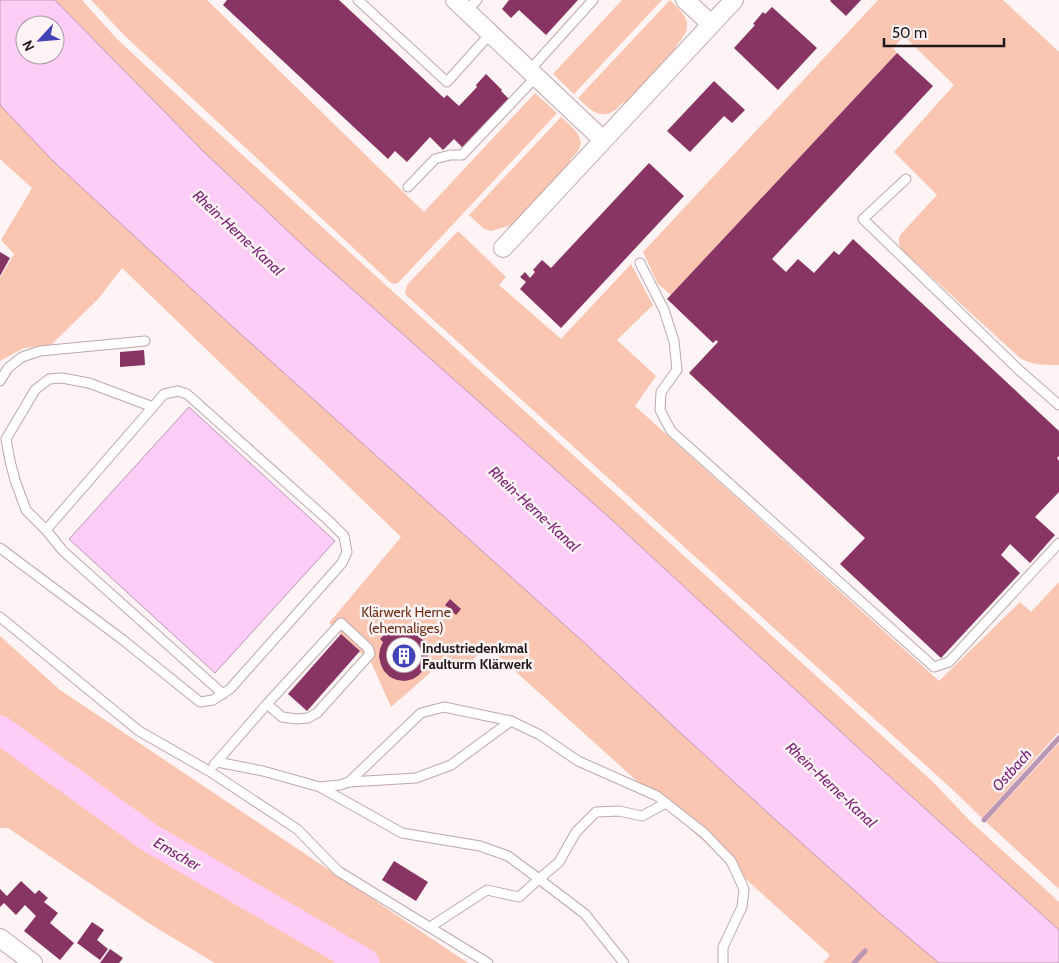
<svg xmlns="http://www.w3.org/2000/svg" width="1059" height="963" viewBox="0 0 1059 963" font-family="Cabin,sans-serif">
	<rect width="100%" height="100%" fill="#fef3f5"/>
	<g fill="#fbc6b1">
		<path d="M55,0H82L117,39L203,119L933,782L970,821L1059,902V930L866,755L612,520L307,249L205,153Z"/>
		<path d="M91,0H207L424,212L535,93L557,113L398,283L394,284L390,282L125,36Z"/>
		<path d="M622,0H662L574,94L553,74Z"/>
		<path d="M670,0C681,11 695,22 682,38C680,42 677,44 675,48L677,51L628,104L624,102C621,104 618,108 615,110C600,121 588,108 578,98Z"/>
		<path d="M878,0H1003L1059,52V365C1045,365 1032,365 1020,358L901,249C899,244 898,240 900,235L937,195L894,152L954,85L904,36L893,48L897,53L671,295L658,284L643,252Z"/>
		<path d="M0,105L54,162L233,327L589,647L686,738L768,813L883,916L939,963H823L830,955L486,645L464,670L448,657L391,707L371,662L329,623L401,537L122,268L99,298L51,345L24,348L0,361V278L14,254L1,240L32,188L0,159Z"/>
		<path d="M561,117C569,125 584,134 580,147C578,152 573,156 570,160L572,163L512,225L491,231L488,230L484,229L469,215Z"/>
		<path d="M458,231L506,277L499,285L561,339L631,264L653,305L617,340L656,376L635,406L939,681L1020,602L1031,612L1059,582V732L982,818L953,790L407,296L405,293L407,285Z"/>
		<path d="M0,636L60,690L468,963H215L150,924L8,828H0Z"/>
		<path d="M1059,743V889L986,822Z"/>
	</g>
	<g fill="#fdcdf7" stroke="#bb97b4" fill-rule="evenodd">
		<path d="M0,0H55L205,153L307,249L612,520L866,755L1059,930V963H939L883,916L768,813L686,738L589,647L233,327L54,162L0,105ZM25,25H55V55H25Z"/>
		<path d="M189,407L335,541L215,673L69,539Z"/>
	</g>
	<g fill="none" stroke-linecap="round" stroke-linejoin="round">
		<g stroke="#bb97b4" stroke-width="5">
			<path d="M984,820L1059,738"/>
			<path d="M854,963L865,951"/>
		</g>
		<path stroke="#fdcdf7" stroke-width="29" d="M0,730L150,838L365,963"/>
	</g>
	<g fill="#893564">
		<path d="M227,0H339L444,98L447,95L459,106L477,87L476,85L486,74L502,90L501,91L509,99L463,148L454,139L443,150L430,137L407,162L395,151L388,159L223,5Z"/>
		<path d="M509,0H578L546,35L519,10L511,18L502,9Z"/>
		<path d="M831,0H861L846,16L830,1Z"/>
		<path d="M772,7L817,48L778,90L734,48L755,25L753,24L763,12L765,14Z"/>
		<path d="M897,53L933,86L772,259L786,272L798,259L814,273L834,251L839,255L853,239L1059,431V456L1057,458L1059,461V492L1035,517L1055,535L1030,563L1010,544L1001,555L1020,573L941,658L840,564L865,538L689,373L718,342L716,340L713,343L667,299Z"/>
		<path d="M714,81L745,110L732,123L724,116L690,152L667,131Z"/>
		<path d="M649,163L684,196L561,328L520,289L526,282L520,277L525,272L530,278L535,272L533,270L542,260L551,268Z"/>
		<path d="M0,252L10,258L0,276Z"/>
		<path d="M144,350L145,365L120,367V352Z"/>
		<path d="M450,599L461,609L456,615L445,605Z"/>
		<path d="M402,631L410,632L417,635L423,640L427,647L428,654V662L424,669L419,675L413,679L405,681L397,680L390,677L384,671L381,665L379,657L380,649L383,642L380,639L387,632L389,635L395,633Z"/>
		<path d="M341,634L360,651L307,711L288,694Z"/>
		<path d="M394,861L428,882L416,901L382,880Z"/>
		<path d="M21,881L35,894L39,890L48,898L44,902L58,913L50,923L74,943L60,960L24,931L36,916L25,905L16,915L4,903L0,907V889L7,896Z"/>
		<path d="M92,922L104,930L97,940L108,949L100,960L77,943Z"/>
		<path d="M110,949L123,958L119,963H100Z"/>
	</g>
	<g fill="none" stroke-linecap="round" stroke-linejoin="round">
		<defs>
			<g id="lane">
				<path d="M358,0L447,82L490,34"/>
				<path d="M466,11L477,0"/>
				<path d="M529,71L593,0"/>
				<path d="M906,179L863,219L1019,370L1059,405"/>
				<path d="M408,187L435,159L450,155H462L536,77"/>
				<path d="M640,263L664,310L674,341L677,370L661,392L660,410L671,431L934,667L949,662L1059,543"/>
				<path d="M0,381L8,368L22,357L40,351L145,341"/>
				<path d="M153,407L89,383L62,378L49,379L35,390L6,439L10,461L15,480L26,510L46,530L63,551L223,694"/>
				<path d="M0,548L123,640L200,702L213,700L230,689L342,563L347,552L344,536L329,521L187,394L178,391L164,394L46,530"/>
				<path d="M0,617L139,731L209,771L297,829L338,871L488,963"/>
				<path d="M217,762L263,771L320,787L340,785L349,782L421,713L444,707L511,721L540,735L578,761L657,796L704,833L731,861L744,889L742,907L723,947V963"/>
				<path d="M214,765L267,704L341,623L368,648L370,654L317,713L308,718L297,719L282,717L267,704"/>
				<path d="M349,782L416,778L451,765L511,721"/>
				<path d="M320,787L402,833L480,846L508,856L539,879L559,862L576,832L596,812L619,811L642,816L666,803"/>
				<path d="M430,927L487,890L519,897L539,879L585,914L624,963"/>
			</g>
			<g id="street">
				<path d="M455,0L603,140"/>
				<path d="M685,0L711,24"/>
				<path d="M503,248L734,0"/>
				<circle cx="404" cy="655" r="8"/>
				<path d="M0,938L33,963"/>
			</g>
		</defs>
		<use href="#lane" stroke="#bfa8ab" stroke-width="11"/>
		<use href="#street" stroke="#bfa8ab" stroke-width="20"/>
		<use href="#lane" stroke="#fff" stroke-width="9"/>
		<use href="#street" stroke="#fff" stroke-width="18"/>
	</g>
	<defs>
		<symbol id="building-disc" viewBox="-11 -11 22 22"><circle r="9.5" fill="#4343b8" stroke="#fef3f5"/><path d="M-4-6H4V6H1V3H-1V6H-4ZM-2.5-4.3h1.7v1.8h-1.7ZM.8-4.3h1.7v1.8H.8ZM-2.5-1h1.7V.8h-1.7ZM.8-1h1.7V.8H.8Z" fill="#fff"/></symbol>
	</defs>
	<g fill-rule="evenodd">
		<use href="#building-disc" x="390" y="642" width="28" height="28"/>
	</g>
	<g text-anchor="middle" stroke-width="5" stroke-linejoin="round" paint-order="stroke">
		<g font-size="14" fill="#6d3117" stroke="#fef3f5">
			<text x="406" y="617">Klärwerk Herne<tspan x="406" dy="16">(ehemaliges)</tspan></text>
		</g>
		<g font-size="14" font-weight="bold" fill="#211819" stroke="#fef3f5" text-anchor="start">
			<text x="422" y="653">Industriedenkmal<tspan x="422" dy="16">Faulturm Klärwerk</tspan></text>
		</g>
		<g font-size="15" font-style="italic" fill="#7d2477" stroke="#fef3f5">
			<text transform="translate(238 233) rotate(43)" y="5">Rhein-Herne-Kanal</text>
			<text transform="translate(534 509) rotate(43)" y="5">Rhein-Herne-Kanal</text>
			<text transform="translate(1012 770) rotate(-48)" y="5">Ostbach</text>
			<text transform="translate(831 785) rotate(43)" y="5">Rhein-Herne-Kanal</text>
			<text transform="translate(177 854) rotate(30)" y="5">Emscher</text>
		</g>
	</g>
	<g transform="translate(40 40) rotate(244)"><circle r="24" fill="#fef3f5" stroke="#a69b9d"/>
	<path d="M0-4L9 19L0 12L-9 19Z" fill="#4343b8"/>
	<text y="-8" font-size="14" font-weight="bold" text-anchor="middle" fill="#211819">N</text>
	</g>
	<path d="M884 38v8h120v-8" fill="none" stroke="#211819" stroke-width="2.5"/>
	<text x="892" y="38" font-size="15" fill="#211819" stroke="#fef3f5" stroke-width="4" paint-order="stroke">50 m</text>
</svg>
